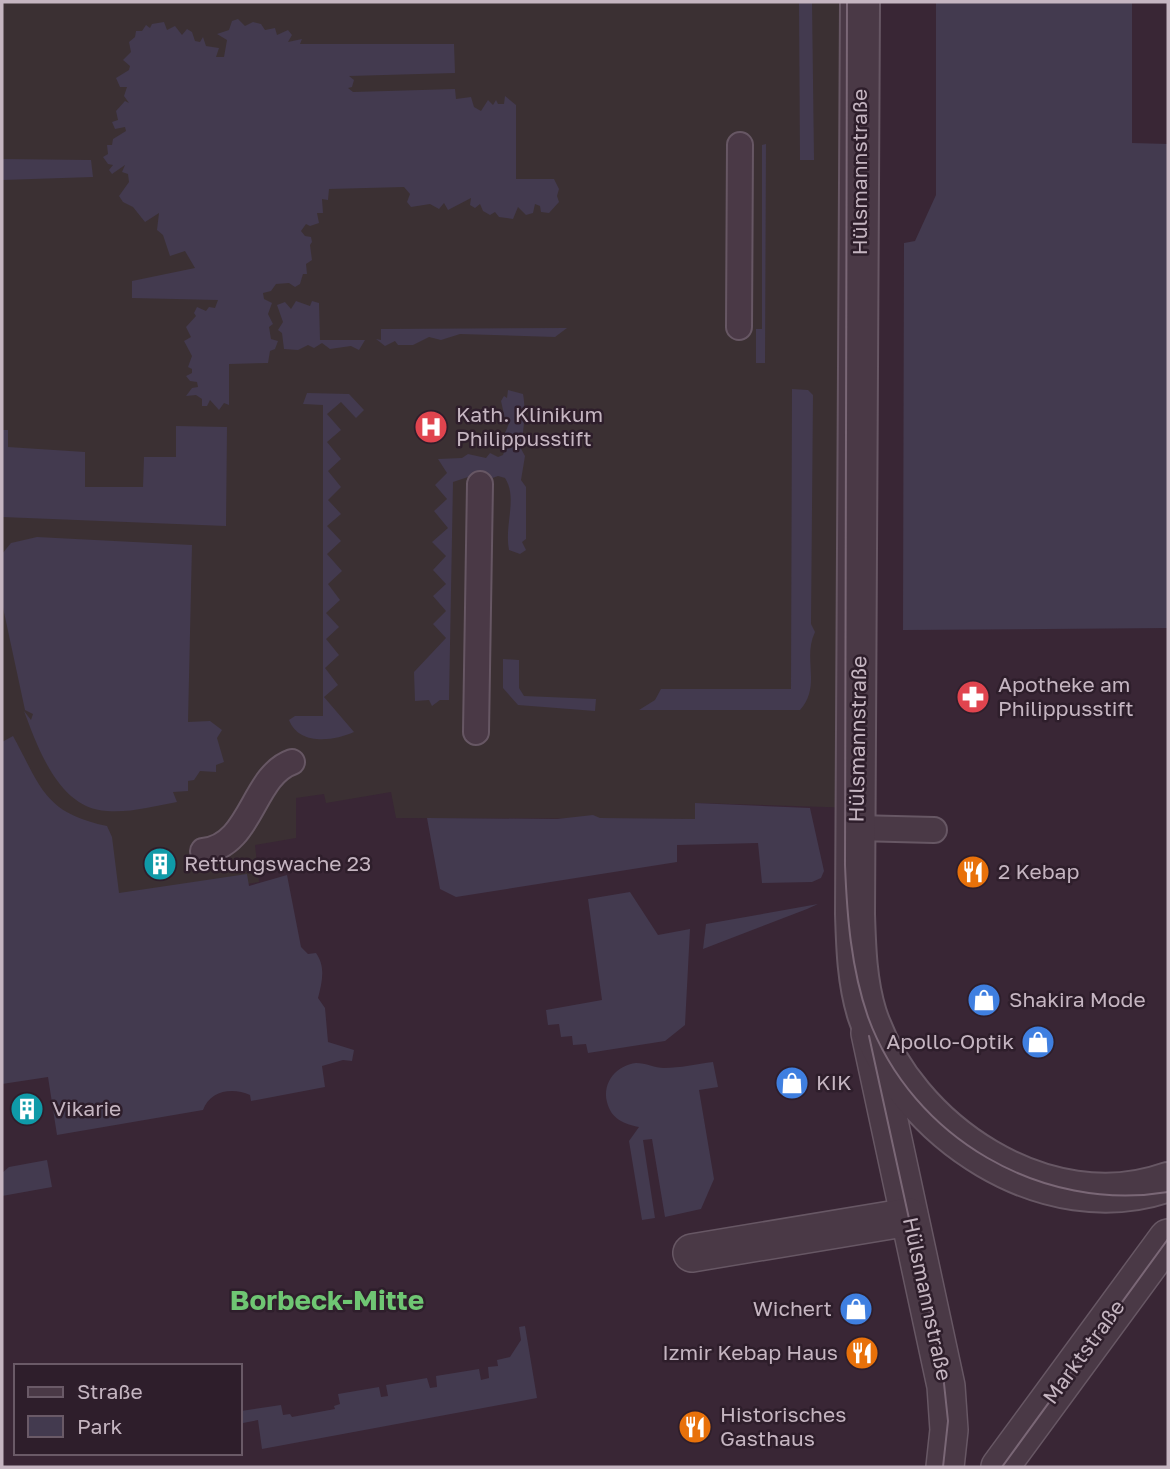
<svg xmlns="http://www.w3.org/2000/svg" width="1170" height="1469" viewBox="0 0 1170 1469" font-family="'Golos Text',sans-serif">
	<rect width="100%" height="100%" fill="#392635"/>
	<path fill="#3b3033" d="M2,2H860L857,808L696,803L695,819L396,818L391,792L326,803L324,794L296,798V838L255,845L259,882L2,924Z"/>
	<g fill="#433a4f">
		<path d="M799,2H812L814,160H800Z"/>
		<path d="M936,2H1132V143L1168,144V628L903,630L904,243L915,241L936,195Z"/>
		<path d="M238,19L245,26L253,22L261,24L265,30L275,28L277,35L288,30L292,35L288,42L302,39L300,44H454L455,73L349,76L354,80L352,87L348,88L353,92L455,89L456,99L471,97L474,107L481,111L488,100L493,105L496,100L498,104H504L505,96L516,105V179H554L559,189L557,196L559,202L549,213L541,212L540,206L535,204L533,213L526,215L518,207L513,219L499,217L495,212L490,215L483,211L480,204L475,208L470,205L471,198L448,210L444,203L439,209L430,204L411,207L407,202L410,194L404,187L329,189L328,200L322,199L323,213H317L319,223L310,226L306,224L301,231L305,236L311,237L312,242L310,245L312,260L306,264L307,274H303L300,284L295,287L289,283L276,284L271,291L263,293L264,299L272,303L268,314L273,324L269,327L271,339L278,341L275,349L270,351L268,363L229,364V405L224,403L219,410L210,400L207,406H202V399L196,395L186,396L192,388L198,387L197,382L190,381L186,376L192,373V369L188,367L192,356L184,341L191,337L186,327L196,316L194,313L197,307L206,311L209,307L215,308L218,300L132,298V281L195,268L185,251L170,256L163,235L157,230L159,213L145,222L133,207L123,202L119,196L129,182L128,174L122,172L125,165L112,174L109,170L113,165L108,164L103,157L108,154L107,145H112L113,139L126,131L125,127L115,129L112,122L118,120L116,111L125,101L129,103L124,96L127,87H120L116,78L129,70L130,66L123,60L131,52L129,42L135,37L136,31H142L146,25L150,28L152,24L164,22L167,30L175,26L182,35L187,29L192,32L195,41L200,42L203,37L206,46L219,48L216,57H224L227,40L217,34L229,30L232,21Z"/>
		<path d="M766,144L765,363H756V329H762V145Z"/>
		<path d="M2,159L91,160L93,177L2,180Z"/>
		<path d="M296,301L310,306L312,301L319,303L320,340H365L359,350L351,346L330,349L322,343L314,348L308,345L298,350L284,349L282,333L278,330L283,322L277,305L285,302L291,309Z"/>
		<path d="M567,328L555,337L460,334L441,340L429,337L413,345H398L395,341L385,346L376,339L381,340V329Z"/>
		<path d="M792,389L808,390L813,395L811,624L815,632C802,659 822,685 800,710H639L655,700L661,689H791Z"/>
		<path d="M508,390L523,394C526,408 524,434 520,447L525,456L521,480L526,487V539L522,542L526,550L520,554L509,550C504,525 518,498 505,478L498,476L484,481L471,476L453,482L449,700H440L432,706L429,700L415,701L414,672L446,638L433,624L446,611L433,596L446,584L433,570L446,556L432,542L448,528L434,511L447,499L435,485L447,473L438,459L462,458L468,454L486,458L490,453L498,457L503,455L507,443L505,433L510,421L505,419L501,401L504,396L507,398Z"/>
		<path d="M307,393L349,394L364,410L356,418L341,402L327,414L341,430L327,442L341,459L328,471L341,487L328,500L341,514L327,526L341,541L327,554L342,571L328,584L340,600L326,613L339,627L326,639L339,655L325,668L338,685L324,697L354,732C334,741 299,746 289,720L295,716H323V405L303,404Z"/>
		<path d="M176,426L227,427L226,526L2,517V430H8V447L85,452V487H143L144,457H176Z"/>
		<path d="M37,537L192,545L188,722L210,721L222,730L217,738L224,762L216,765V772L200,771L194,780L188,781V791L173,792L177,802C154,806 130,813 107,811C59,809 38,748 24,711L31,720L33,714L25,710L2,603V554L11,543Z"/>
		<path d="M503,659L519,660V688L524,696L596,699L595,711L518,705L503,688Z"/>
		<path d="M13,736C41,787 44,813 107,826L112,837L119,893L247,874L249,886L287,875L301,947L308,954L316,953C326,967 322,982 318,998L325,1008L328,1042L354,1050L352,1061L343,1060L322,1066L325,1087L251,1101L250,1095C233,1087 210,1090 203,1110L57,1135L48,1077L2,1084V742Z"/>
		<path d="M695,803L810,808L824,871L821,878L812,882L762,883L758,843L677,845V862L456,897L440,889L427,818L557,819L593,815L600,818L695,819Z"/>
		<path d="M630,892L658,935L690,929L685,1025L665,1041L588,1053L586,1044L573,1045L572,1036L561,1037L559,1024L548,1025L546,1010L602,1000L588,899Z"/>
		<path d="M818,904L807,909L703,949L706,924Z"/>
		<path d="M713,1062L718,1087L699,1090L714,1179L701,1209L665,1217L652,1139L643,1140L655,1218L642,1220L629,1141L639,1127C624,1124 611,1119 607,1102C602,1082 617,1065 636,1063C646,1063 655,1068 664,1068C680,1068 697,1064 713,1062Z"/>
		<path d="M47,1160L52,1187L2,1196V1173L9,1167Z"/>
		<path d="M525,1326L537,1398L262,1449L258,1420L243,1423L241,1411L281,1405L283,1415L290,1414L292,1417L335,1409L334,1406L340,1404L338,1394L379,1387L381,1397L388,1396L386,1385L427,1378L430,1388L437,1387L436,1376L479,1369L481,1380L489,1378L488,1367L498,1366L497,1360L510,1357L521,1340L519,1327Z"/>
	</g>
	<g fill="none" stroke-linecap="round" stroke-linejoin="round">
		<defs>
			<g id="service">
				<path d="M739,327L740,145"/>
				<path d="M476,732L480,484"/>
				<path d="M857,828L934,830"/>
				<path d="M203,851C252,846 252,776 292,762"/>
			</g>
			<g id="pedestrian">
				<path d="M870,1033L946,1386L949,1430L945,1467"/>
				<path d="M692,1253L909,1217"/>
				<path d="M1000,1467L1168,1238"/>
			</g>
			<path id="minor" d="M860,2L855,914C856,947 857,982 867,1014C906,1132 1047,1225 1168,1182"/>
		</defs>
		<use href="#service" stroke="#675764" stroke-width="28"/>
		<use href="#pedestrian" stroke="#675764" stroke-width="40"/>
		<use href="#minor" stroke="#675764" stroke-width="42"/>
		<use href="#service" stroke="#4a3946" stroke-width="24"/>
		<use href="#pedestrian" stroke="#4a3946" stroke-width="37"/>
		<use href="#minor" stroke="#4a3946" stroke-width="38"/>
		<g stroke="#7a6776" stroke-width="2">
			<path d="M847,2L845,865C847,916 851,968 868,1017C912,1138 1042,1213 1168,1192"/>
			<path d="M869,1036L943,1374L948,1421L943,1467"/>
			<path d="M1002,1467L1168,1239"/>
		</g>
	</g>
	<defs>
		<symbol id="hospital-disc" viewBox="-11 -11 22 22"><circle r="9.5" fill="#e0444e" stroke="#2e1e2b"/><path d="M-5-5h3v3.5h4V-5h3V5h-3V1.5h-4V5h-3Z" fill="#fff"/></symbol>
		<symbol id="pharmacy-disc" viewBox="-11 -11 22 22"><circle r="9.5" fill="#e0444e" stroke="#2e1e2b"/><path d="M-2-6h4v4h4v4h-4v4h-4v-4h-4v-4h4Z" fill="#fff"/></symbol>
		<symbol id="building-disc" viewBox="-11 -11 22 22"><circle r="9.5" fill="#0f9aa8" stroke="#2e1e2b"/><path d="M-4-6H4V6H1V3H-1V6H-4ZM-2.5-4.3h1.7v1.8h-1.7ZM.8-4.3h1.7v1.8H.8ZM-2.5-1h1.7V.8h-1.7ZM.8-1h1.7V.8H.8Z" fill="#fff"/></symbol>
		<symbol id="restaurant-disc" viewBox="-11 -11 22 22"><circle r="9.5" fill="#e8710a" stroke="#2e1e2b"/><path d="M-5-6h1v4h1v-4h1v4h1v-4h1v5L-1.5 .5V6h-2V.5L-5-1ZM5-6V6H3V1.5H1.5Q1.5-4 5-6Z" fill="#fff"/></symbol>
		<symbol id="shop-disc" viewBox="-11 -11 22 22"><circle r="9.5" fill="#3f7fe0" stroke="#2e1e2b"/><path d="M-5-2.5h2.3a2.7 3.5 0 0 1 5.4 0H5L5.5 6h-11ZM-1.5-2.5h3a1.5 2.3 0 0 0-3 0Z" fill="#fff"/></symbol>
	</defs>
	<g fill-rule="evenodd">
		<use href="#hospital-disc" x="412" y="408" width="38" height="38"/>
		<use href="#pharmacy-disc" x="954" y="678" width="38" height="38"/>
		<use href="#building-disc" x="141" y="845" width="38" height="38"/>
		<use href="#restaurant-disc" x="954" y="853" width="38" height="38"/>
		<use href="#shop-disc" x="965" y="981" width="38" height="38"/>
		<use href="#shop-disc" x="1019" y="1023" width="38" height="38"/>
		<use href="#shop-disc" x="773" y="1064" width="38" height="38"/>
		<use href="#building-disc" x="8" y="1090" width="38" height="38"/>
		<use href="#shop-disc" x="837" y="1290" width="38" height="38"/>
		<use href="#restaurant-disc" x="843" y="1334" width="38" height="38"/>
		<use href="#restaurant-disc" x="676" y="1408" width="38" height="38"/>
	</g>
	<g text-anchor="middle" stroke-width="5" stroke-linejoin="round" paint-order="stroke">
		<g font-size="21" fill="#c5b5c1" stroke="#2e1e2b">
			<text transform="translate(860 172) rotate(-90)" y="7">Hülsmannstraße</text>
			<text transform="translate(858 739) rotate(-89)" y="7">Hülsmannstraße</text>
			<text transform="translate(927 1299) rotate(78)" y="7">Hülsmannstraße</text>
			<text transform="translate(1084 1352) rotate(-54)" y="7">Marktstraße</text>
		</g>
		<g font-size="21" fill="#c5b5c1" stroke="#2e1e2b" text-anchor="start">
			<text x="456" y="422">Kath. Klinikum<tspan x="456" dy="24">Philippusstift</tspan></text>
			<text x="998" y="692">Apotheke am<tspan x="998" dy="24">Philippusstift</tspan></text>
			<text x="184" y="871">Rettungswache 23</text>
			<text x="998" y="879">2 Kebap</text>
			<text x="1009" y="1007">Shakira Mode</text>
			<text x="1014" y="1049" text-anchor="end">Apollo-Optik</text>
			<text x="816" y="1090">KIK</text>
			<text x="52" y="1116">Vikarie</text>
			<text x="832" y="1316" text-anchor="end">Wichert</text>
			<text x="838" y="1360" text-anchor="end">Izmir Kebap Haus</text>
			<text x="720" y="1422">Historisches<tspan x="720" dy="24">Gasthaus</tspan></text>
		</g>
		<g font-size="28" font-weight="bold" fill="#6fc673" stroke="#2e1e2b">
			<text x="327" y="1310">Borbeck-Mitte</text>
		</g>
	</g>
	<rect width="1170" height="1469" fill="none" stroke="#c5b5c1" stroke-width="7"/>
	<rect x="14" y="1364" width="228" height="91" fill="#2e1e2b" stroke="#6a5a67" stroke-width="2"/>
	<rect x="28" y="1387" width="35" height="10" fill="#4a3946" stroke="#6a5a67" stroke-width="2"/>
	<text x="77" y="1399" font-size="21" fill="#c5b5c1">Straße</text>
	<rect x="28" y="1416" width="35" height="21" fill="#433a4f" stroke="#6a5a67" stroke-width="2"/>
	<text x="77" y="1434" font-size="21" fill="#c5b5c1">Park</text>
</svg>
